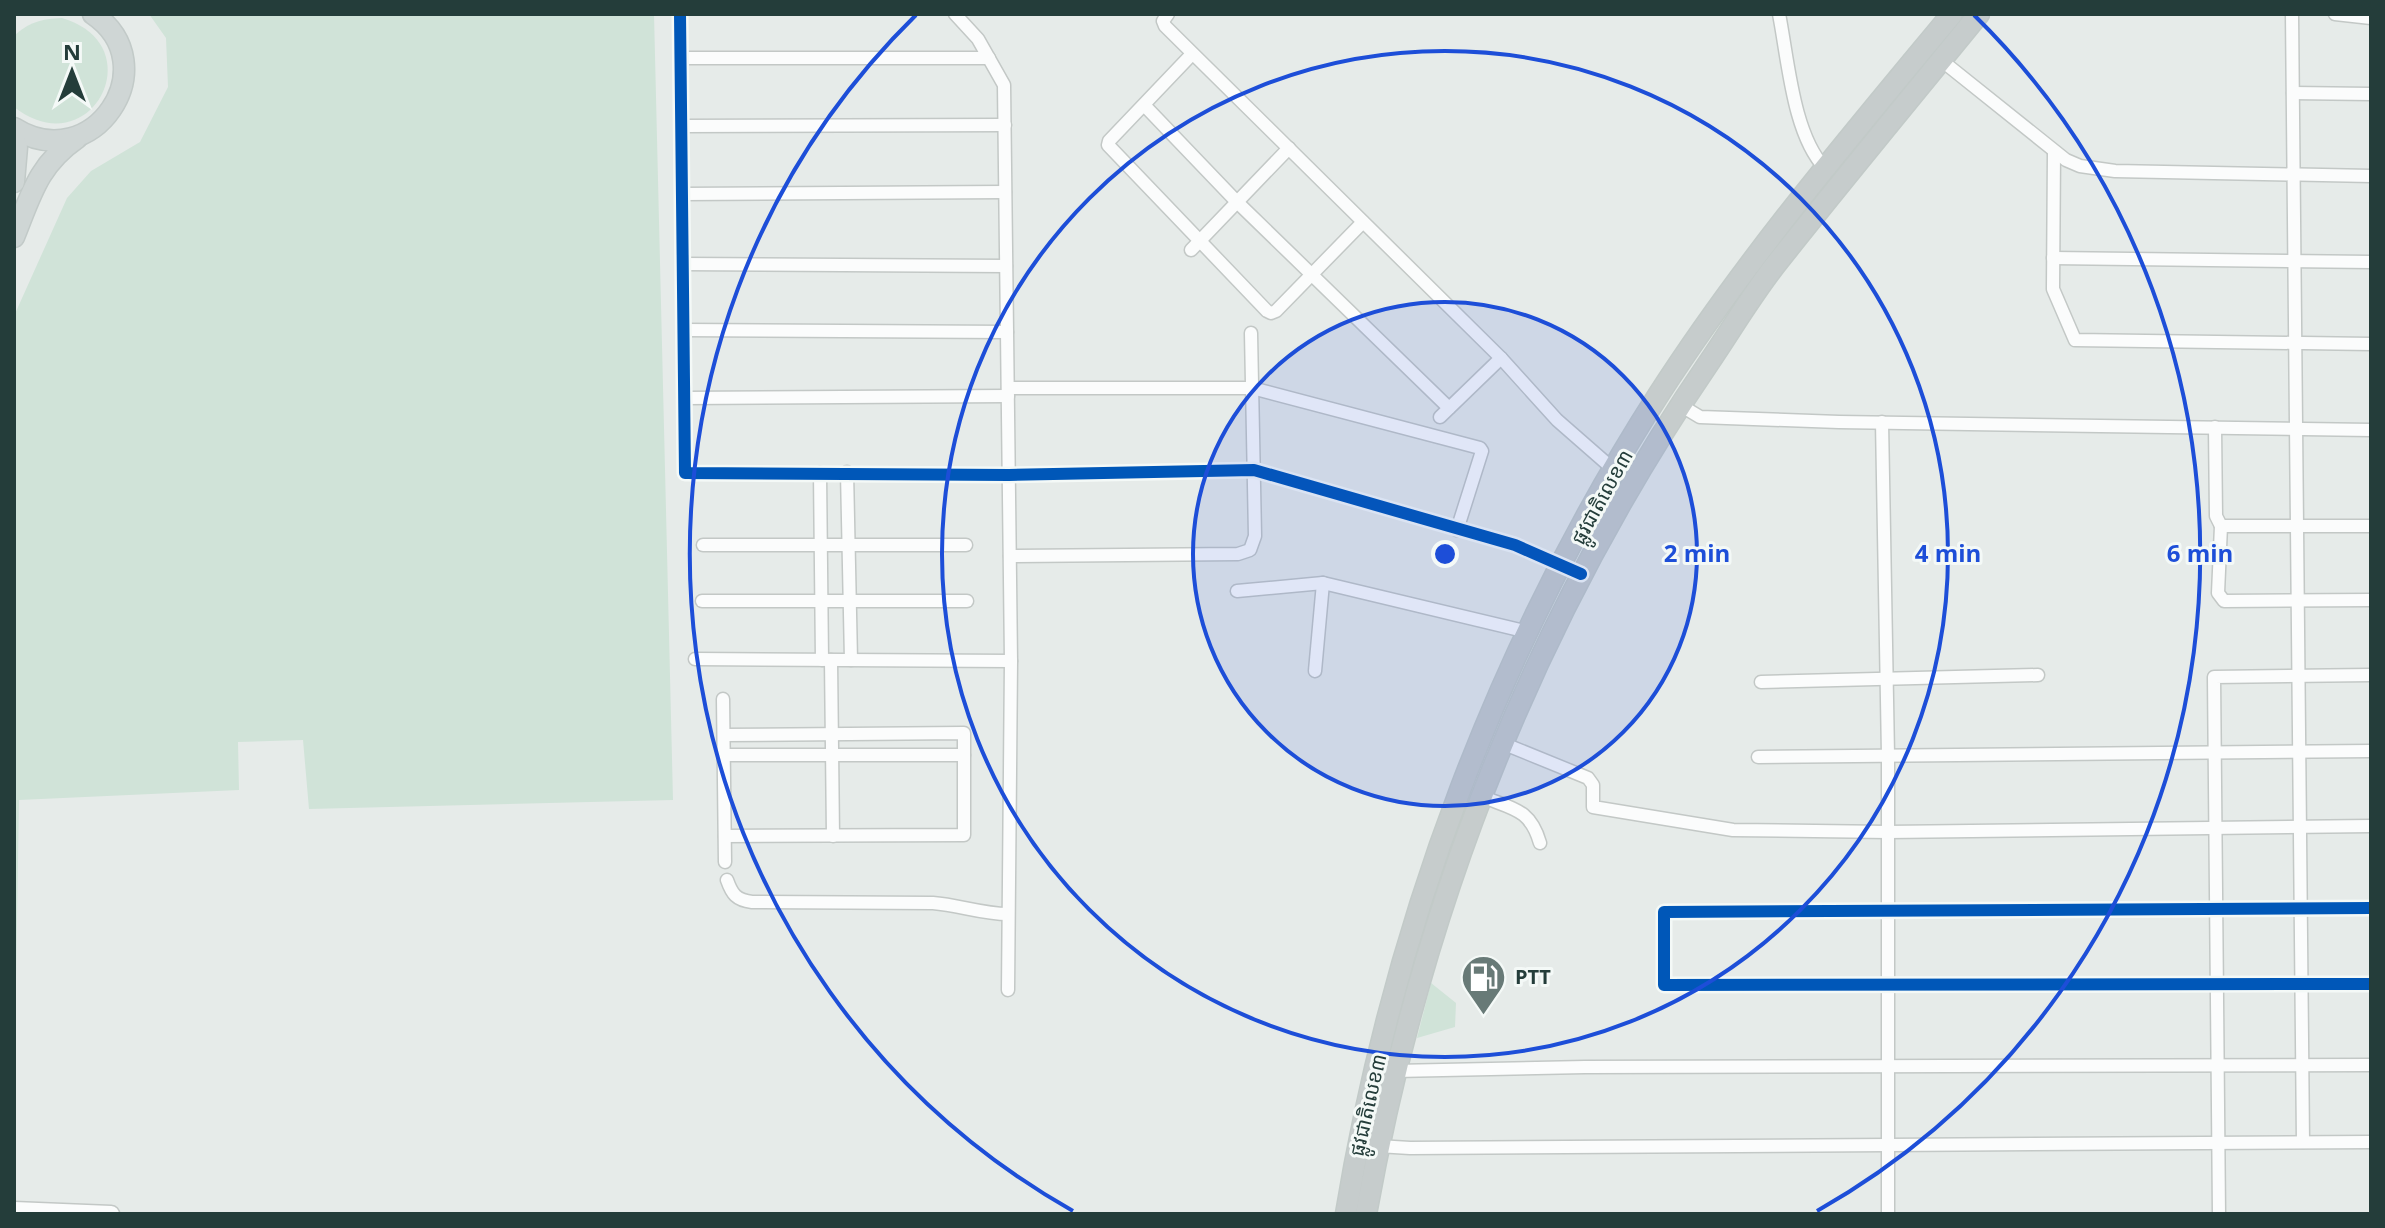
<svg xmlns="http://www.w3.org/2000/svg" width="2385" height="1228" viewBox="0 0 2385 1228" font-family="'Open Sans','Noto Sans Khmer',sans-serif">
	<rect width="100%" height="100%" fill="#e6ebe9"/>
	<g fill="#d0e3d8">
		<path d="M149,14H654L673,800L309,809L303,740L238,742L239,790L19,800L14,1102V316L67,198L91,171L140,142L168,87L166,38Z"/>
		<path d="M62,18C154,45 91,167 14,107V36C29,22 41,19 62,18Z"/>
		<path d="M1431,983L1456,1003L1455,1027L1417,1038Z"/>
	</g>
	<g fill="none" stroke-linecap="round" stroke-linejoin="round">
		<defs>
			<g id="minor">
				<path d="M680,14L685,473L1009,475L1254,470L1515,545L1581,574"/>
				<path d="M955,14L978,39L1004,85L1011,661L1008,990"/>
				<path d="M1168,14L1163,21L1165,26L1501,358L1557,420L1613,469"/>
				<path d="M1779,14C1788,59 1793,135 1825,168"/>
				<path d="M2292,14L2303,1142"/>
				<path d="M2335,14L2371,18"/>
				<path d="M1192,54L1109,141L1108,145L1267,311L1271,313L1276,311L1363,222"/>
				<path d="M680,58H989"/>
				<path d="M1941,60L2066,160L2080,166L2115,171L2371,176"/>
				<path d="M2293,93L2371,94"/>
				<path d="M1145,106L1236,201L1449,408"/>
				<path d="M681,126L1005,125"/>
				<path d="M2054,152L2053,289L2075,340L2371,344"/>
				<path d="M682,194L1005,192"/>
				<path d="M1191,250L1289,148"/>
				<path d="M2053,258L2371,262"/>
				<path d="M683,264L1006,266"/>
				<path d="M684,330L1007,332"/>
				<path d="M1008,388H1252L1480,448L1482,451L1457,530"/>
				<path d="M684,398L1008,396"/>
				<path d="M1680,405L1700,417L1839,422L2371,430"/>
				<path d="M1440,417L1501,358"/>
				<path d="M1882,422L1888,755V1214"/>
				<path d="M2215,427L2216,516L2221,526H2371"/>
				<path d="M847,472L851,660"/>
				<path d="M820,473L822,660"/>
				<path d="M2221,526L2218,593L2224,601L2371,600"/>
				<path d="M703,545H966"/>
				<path d="M1010,556L1238,554L1250,550L1255,536L1251,333"/>
				<path d="M1237,591L1323,583L1528,632"/>
				<path d="M702,601H967"/>
				<path d="M695,659L1011,661"/>
				<path d="M831,660L833,836"/>
				<path d="M1315,671L1323,583"/>
				<path d="M1761,682L2038,675"/>
				<path d="M723,699L725,862"/>
				<path d="M724,735L964,733V835L725,836"/>
				<path d="M1502,743L1588,778L1593,785V807L1733,830L1888,832L2371,826"/>
				<path d="M724,755H964"/>
				<path d="M1758,757L2371,751"/>
				<path d="M1481,796C1512,809 1530,808 1540,843"/>
				<path d="M727,880C732,894 736,900 752,902L933,903C959,905 982,914 1008,914"/>
				<path d="M2371,908L1664,912V985L2371,984"/>
				<path d="M1395,1071L1585,1067L2371,1065"/>
				<path d="M1378,1146L1410,1148L2371,1142"/>
				<path d="M2219,1214L2214,677L2371,675"/>
			</g>
			<path id="tertiary" d="M14,1210L111,1214"/>
			<g id="primary">
				<path d="M14,128C93,178 168,65 93,14"/>
				<path d="M14,140L17,147L14,182"/>
				<path d="M14,237C31,195 38,165 77,138"/>
			</g>
			<g id="trunk">
				<path d="M1346,1214C1394,923 1500,642 1659,394C1746,259 1850,137 1952,14"/>
				<path d="M1366,1214C1421,907 1534,619 1710,361C1733,327 1754,291 1780,259C1845,177 1912,96 1979,14"/>
			</g>
		</defs>
		<use href="#minor" stroke="#c3c8c6" stroke-width="15"/>
		<use href="#tertiary" stroke="#c3c8c6" stroke-width="19"/>
		<use href="#primary" stroke="#c2cac8" stroke-width="23"/>
		<use href="#trunk" stroke="#c2cac8" stroke-width="23"/>
		<use href="#minor" stroke="#fbfcfc" stroke-width="12"/>
		<use href="#tertiary" stroke="#fbfcfc" stroke-width="16"/>
		<use href="#primary" stroke="#cfd6d5" stroke-width="20"/>
		<use href="#trunk" stroke="#c6cccc" stroke-width="20"/>
		<defs>
			<g id="cycleway">
				<path d="M680,14L685,473L1009,475L1254,470L1515,545L1581,574"/>
				<path d="M2371,908L1664,912V985L2371,984"/>
			</g>
		</defs>
		<use href="#cycleway" stroke="#f4f9f7" stroke-width="17"/>
		<use href="#cycleway" stroke="#0057b8" stroke-width="12"/>
	</g>
	<circle cx="1445" cy="554" r="252" fill="#1d4ed8" fill-opacity=".12"/>
	<g fill="none" stroke="#1d4ed8" stroke-width="4">
		<circle cx="1445" cy="554" r="252"/>
		<circle cx="1445" cy="554" r="503"/>
		<path d="M1073 1211A755 755 0 0 1 916 15M1974 15A755 755 0 0 1 1817 1211"/>
	</g>
	<defs>
		<symbol id="fuel-pin" viewBox="-11 -11 22 30"><path d="M0 17L-7.5 6A9.5 9.5 0 1 1 7.5 6Z" fill="#687a77" stroke="#f4f9f7"/><path d="M-5.5-6h7V0h2V4h1.3V-2.5L3-4.5l.8-.8L6-3V5H2.5V1h-1V6h-7ZM-4.2-4.7v3.2H.2V-4.7Z" fill="#fff"/></symbol>
	</defs>
	<g fill-rule="evenodd">
		<use href="#fuel-pin" x="1458" y="952" width="51" height="69"/>
	</g>
	<g text-anchor="middle" stroke-width="6" stroke-linejoin="round" paint-order="stroke">
		<g font-size="20" fill="#243d3a" stroke="#f4f9f7">
			<text transform="translate(1602 497) rotate(-61)" y="7">ផ្លូវជាតិលេខ៣</text>
			<text transform="translate(1368 1105) rotate(-77)" y="7">ផ្លូវជាតិលេខ៣</text>
		</g>
		<g font-size="20" font-weight="bold" fill="#243d3a" stroke="#f4f9f7" text-anchor="start">
			<text x="1515" y="984">PTT</text>
		</g>
	</g>
	<circle cx="1445" cy="554" r="12" fill="#1d4ed8" stroke="#f4f9f7" stroke-width="4"/>
	<g font-size="24" text-anchor="middle" font-weight="bold" fill="#1d4ed8" stroke="#f4f9f7" stroke-width="6" stroke-linejoin="round" paint-order="stroke">
		<text x="1697" y="562">2 min</text>
		<text x="1948" y="562">4 min</text>
		<text x="2200" y="562">6 min</text>
	</g>
	<rect width="2385" height="1228" fill="none" stroke="#243d3a" stroke-width="32"/>
	<g transform="translate(72 72)" stroke="#f4f9f7" stroke-width="6" paint-order="stroke">
	<path d="M0-6L14 30L0 20L-14 30Z" fill="#243d3a"/>
	<text y="-12" font-size="22" font-weight="bold" text-anchor="middle" fill="#243d3a">N</text>
	</g>
</svg>
